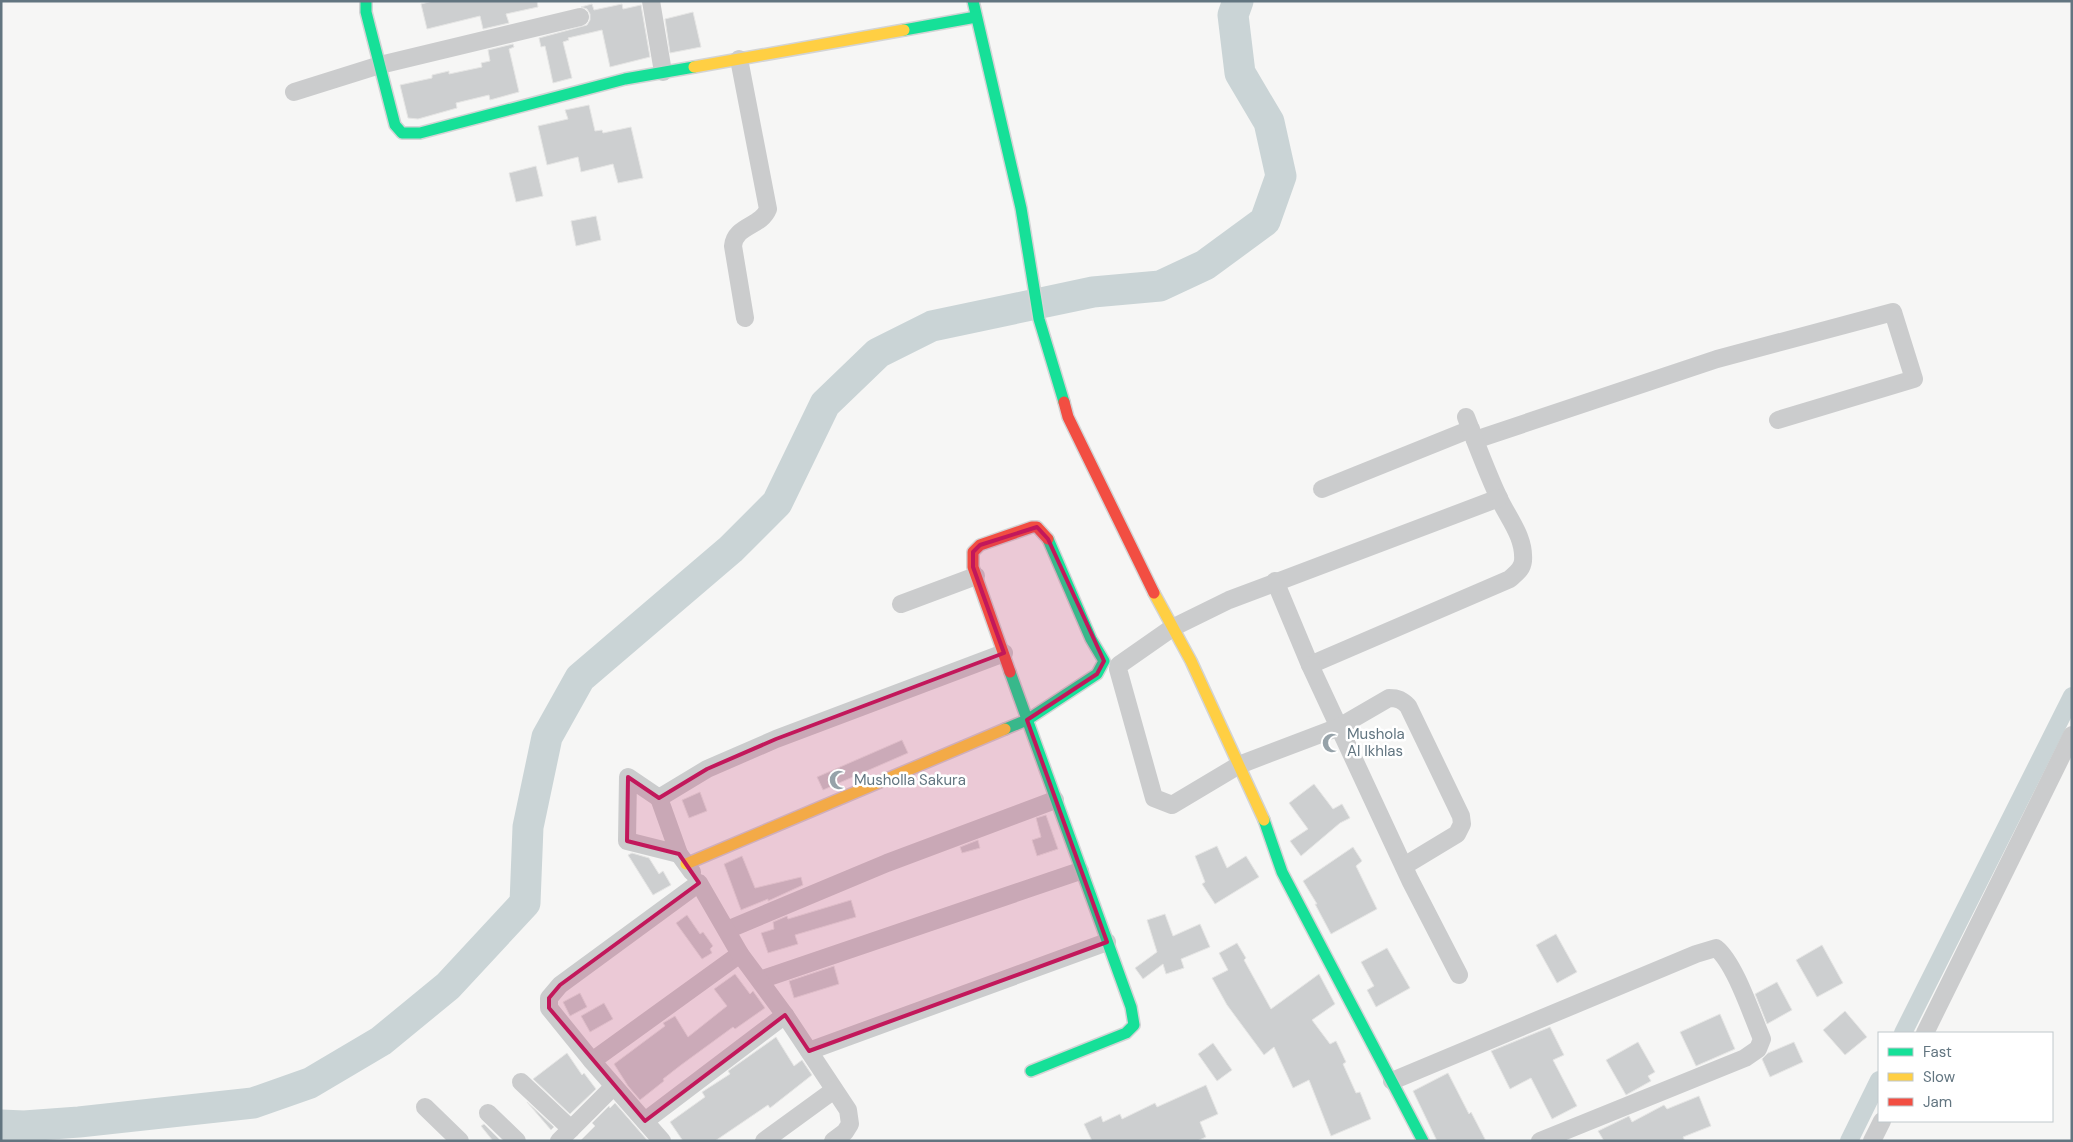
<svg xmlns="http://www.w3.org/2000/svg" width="2073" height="1142" viewBox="0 0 2073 1142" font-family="'DM Sans',sans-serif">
	<rect width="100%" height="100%" fill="#f6f6f5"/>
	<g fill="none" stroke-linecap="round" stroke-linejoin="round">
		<g stroke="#cad4d6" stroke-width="18">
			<path d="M1903,1033L2072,696"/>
			<path d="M1849,1141L1879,1080"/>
		</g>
		<path stroke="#cad4d6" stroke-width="31" d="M1,1125L24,1126L79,1122L253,1103L310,1083L381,1041L448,986L525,903L528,827L547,737L580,678L731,549L777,503L825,404L878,353L932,326L1093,292L1160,286L1205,265L1265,221L1281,176L1269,122L1240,73L1233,15L1238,1"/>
	</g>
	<g fill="#cdcfd0" stroke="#e6e6e5">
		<path d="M433,1H537L538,7L506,14L509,23L483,29L480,16L427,29L421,4Z"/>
		<path d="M592,4L594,10L622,4L623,9L641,5L650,57L610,67L602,30L568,38L569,40L563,42L572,78L553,83L545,46L541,47L539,38L587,25L590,20V14L587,9L581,7Z"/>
		<path d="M693,12L701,47L670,53L665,19Z"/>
		<path d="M513,44L514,47L509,49L519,92L490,100L489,95L456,103L457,108L418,119L408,118L400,85L432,78V75L449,71V74L482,67L481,63L490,61L488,50Z"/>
		<path d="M589,105L595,131L602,130L603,133L631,127L643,178L618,183L613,164L581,172L578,157L547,165L538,126L568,119L565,110Z"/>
		<path d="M536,166L543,196L516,202L509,173Z"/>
		<path d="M596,216L601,240L576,246L571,221Z"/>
		<path d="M902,740L908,753L823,790L817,777Z"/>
		<path d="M1314,784L1333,809L1342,804L1350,818L1340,823L1301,856L1290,841L1308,829L1289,803Z"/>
		<path d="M700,792L707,811L689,818L682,800Z"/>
		<path d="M1046,815L1058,849L1037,856L1032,840L1041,837L1036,818Z"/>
		<path d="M978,840L980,848L962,853L960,847Z"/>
		<path d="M1217,846L1227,868L1246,856L1259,877L1215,904L1202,884L1205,882L1195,856Z"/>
		<path d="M1353,847L1362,861L1356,866L1377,909L1331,934L1315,904H1317L1303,881Z"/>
		<path d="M632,853L649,858L659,874L663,871L671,885L653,895L628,855Z"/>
		<path d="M742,856L755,888L801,877L803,885L768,901V899L741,910L724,864Z"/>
		<path d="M851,900L856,917L795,935L798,944L768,953L761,933L774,929L773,922L787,916L788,919Z"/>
		<path d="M1165,914L1173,936L1200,924L1210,947L1181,959L1184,968L1166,974L1163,964L1143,979L1135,968L1157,952L1147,920Z"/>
		<path d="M687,915L700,934L703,932L713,946L710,949L712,953L702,959L676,923Z"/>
		<path d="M1556,934L1577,972L1557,983L1536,945Z"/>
		<path d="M1237,943L1246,958L1244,960L1271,1009L1319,974L1335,1004L1312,1020L1330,1044L1336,1041L1346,1062L1343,1064L1356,1093L1360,1092L1371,1119L1331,1136L1309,1080L1293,1088L1274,1047L1264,1055L1227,1005L1212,978L1228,970L1219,953Z"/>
		<path d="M1822,945L1843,983L1817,997L1796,960Z"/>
		<path d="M1387,948L1410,988L1376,1007L1367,990L1374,986L1361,962Z"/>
		<path d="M834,966L839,984L794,998L789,981Z"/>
		<path d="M735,974L750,994L753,991L765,1008L735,1029L733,1027L681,1065L663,1079L664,1081L640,1100L628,1086L614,1064L665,1026L663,1023L675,1016L688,1037L727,1006L714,989Z"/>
		<path d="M1777,982L1792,1010L1767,1024L1755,994Z"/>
		<path d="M580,993L587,1007L570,1016L563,1002Z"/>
		<path d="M604,1003L613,1019L590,1032L581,1016Z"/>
		<path d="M1845,1011L1867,1037L1845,1055L1823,1030Z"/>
		<path d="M1720,1014L1735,1049L1696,1066L1680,1032Z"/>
		<path d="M1550,1027L1564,1055L1553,1060L1577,1106L1552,1119L1531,1078L1510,1089L1491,1051Z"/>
		<path d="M776,1037L794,1066L802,1060L812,1075L770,1108L768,1105L715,1141H683L670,1122L705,1097L702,1092L730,1074L728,1071Z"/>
		<path d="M1638,1042L1655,1072L1648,1076L1651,1081L1626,1095L1606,1060Z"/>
		<path d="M1794,1042L1803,1062L1770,1077L1762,1059L1768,1053Z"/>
		<path d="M1213,1043L1232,1070L1217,1081L1198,1054Z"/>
		<path d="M567,1053L582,1075L584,1073L596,1089L570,1114L533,1079Z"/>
		<path d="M1448,1073L1469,1114L1471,1112L1486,1141H1437L1413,1091Z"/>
		<path d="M1206,1085L1218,1114L1200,1122L1206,1137L1197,1141H1092L1084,1124L1101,1116L1103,1122L1120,1114L1122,1119L1155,1103L1157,1107Z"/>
		<path d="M1699,1096L1711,1126L1683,1137L1685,1141H1604L1598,1131L1629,1116L1632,1122L1664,1105L1667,1109Z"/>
		<path d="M527,1102L554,1127L551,1130Z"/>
		<path d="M615,1103L648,1141H580L595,1126L592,1123L609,1106L610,1108Z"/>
		<path d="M484,1124L501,1141H493L481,1126Z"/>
	</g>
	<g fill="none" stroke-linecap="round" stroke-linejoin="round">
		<defs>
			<g id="fast">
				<path d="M366,1V12L395,125L402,133H420L625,79L694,67"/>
				<path d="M973,1L1021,208L1039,319L1064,402"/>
				<path d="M904,30L976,17"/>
				<path d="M1010,672L1131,1007L1134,1025L1126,1033L1031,1071"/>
				<path d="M1005,729L1027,720L1097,674L1104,661L1091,639L1048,539"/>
				<path d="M1264,820L1282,872L1423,1141"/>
			</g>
			<g id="slow">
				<path d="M694,67L904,30"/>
				<path d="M1154,593L1191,661L1264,820"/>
				<path d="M686,864L1005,729"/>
			</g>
			<g id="jam">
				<path d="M1064,402L1068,417L1154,593"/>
				<path d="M1010,672L973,567V552L980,545L1032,527H1037L1048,539"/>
			</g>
		</defs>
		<use href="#fast" stroke="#d3d4d5" stroke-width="14"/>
		<use href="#slow" stroke="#d3d4d5" stroke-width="14"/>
		<use href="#jam" stroke="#d3d4d5" stroke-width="14"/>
		<g stroke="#cbcccd" stroke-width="18">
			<path d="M651,1L663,72"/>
			<path d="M739,59L768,209C761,227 735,225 733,246L745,318"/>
			<path d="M294,92L380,65L580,17"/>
			<path d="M1475,440L1717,359L1893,312L1914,379L1778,420"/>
			<path d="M1322,489L1471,429"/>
			<path d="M1275,581L1310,665L1510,579C1516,573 1522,570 1523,561C1525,536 1507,517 1498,496C1486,470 1476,443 1466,417"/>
			<path d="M901,604L976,576"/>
			<path d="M1310,665L1410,880L1459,975"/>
			<path d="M659,798L628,777L627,841L679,854"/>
			<path d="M1404,866L1457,834L1462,824L1461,816L1408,706C1402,700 1398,698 1389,698L1339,727L1239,765L1172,805L1154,798L1118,669L1119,665L1172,628L1229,600L1499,498"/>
			<path d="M692,872L679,854L659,798L707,769L776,739L1004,653"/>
			<path d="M727,930L887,863L1055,800"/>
			<path d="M760,980L1080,871"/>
			<path d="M1925,1033L2072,735"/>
			<path d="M809,1051L1107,942"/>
			<path d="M592,1061L740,954"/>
			<path d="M1392,1081L1696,954L1716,948C1735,963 1752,1016 1762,1039L1758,1049L1745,1058L1540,1141"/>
			<path d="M521,1082L571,1129"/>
			<path d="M425,1107L460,1141"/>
			<path d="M488,1113L517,1141"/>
			<path d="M645,1121L785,1015"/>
			<path d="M559,1141L614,1086"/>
			<path d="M662,1141L592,1061L549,1008V998L560,985L699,883L740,954L785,1015L848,1110L850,1124L845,1132L833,1141"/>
			<path d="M764,1141L834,1090"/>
			<path d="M1872,1141L1882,1121"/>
		</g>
		<use href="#fast" stroke="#16e098" stroke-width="11"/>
		<use href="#slow" stroke="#ffcf43" stroke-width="11"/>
		<use href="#jam" stroke="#f24e42" stroke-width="11"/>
	</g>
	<path fill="#c2185b" fill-opacity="0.2" stroke="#c2185b" stroke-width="4" stroke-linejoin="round" d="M1037,527L1048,539L1104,661L1097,674L1027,720L1107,942L809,1051L785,1015L645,1121L549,1008V998L560,985L699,883L679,854L627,841L628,777L659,798L707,769L776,739L1004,653L973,567V552L980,545Z"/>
	<defs>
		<symbol id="mosque-bare" viewBox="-9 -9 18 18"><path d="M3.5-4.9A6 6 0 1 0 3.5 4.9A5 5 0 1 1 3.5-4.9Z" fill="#96a2a9" stroke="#fff" stroke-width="2.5" paint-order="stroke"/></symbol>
	</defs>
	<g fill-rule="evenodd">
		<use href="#mosque-bare" x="1318" y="729" width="28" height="28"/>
		<use href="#mosque-bare" x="825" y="766" width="28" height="28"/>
	</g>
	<g text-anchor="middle" stroke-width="5" stroke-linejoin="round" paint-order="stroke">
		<g font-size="15" fill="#627580" stroke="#fff" text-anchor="start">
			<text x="1347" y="739">Mushola<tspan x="1347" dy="17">Al Ikhlas</tspan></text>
			<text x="854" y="785">Musholla Sakura</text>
		</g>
	</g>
	<rect width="2073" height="1142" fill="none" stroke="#627580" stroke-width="5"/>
	<rect x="1878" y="1032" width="175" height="90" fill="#ffffff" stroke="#c0c8cc"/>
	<rect x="1888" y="1048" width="25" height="8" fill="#16e098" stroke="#c0c8cc"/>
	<text x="1923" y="1057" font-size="15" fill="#627580">Fast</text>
	<rect x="1888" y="1073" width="25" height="8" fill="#ffcf43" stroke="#c0c8cc"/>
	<text x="1923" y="1082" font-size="15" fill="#627580">Slow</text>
	<rect x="1888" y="1098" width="25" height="8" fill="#f24e42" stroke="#c0c8cc"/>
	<text x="1923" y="1107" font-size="15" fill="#627580">Jam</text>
</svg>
